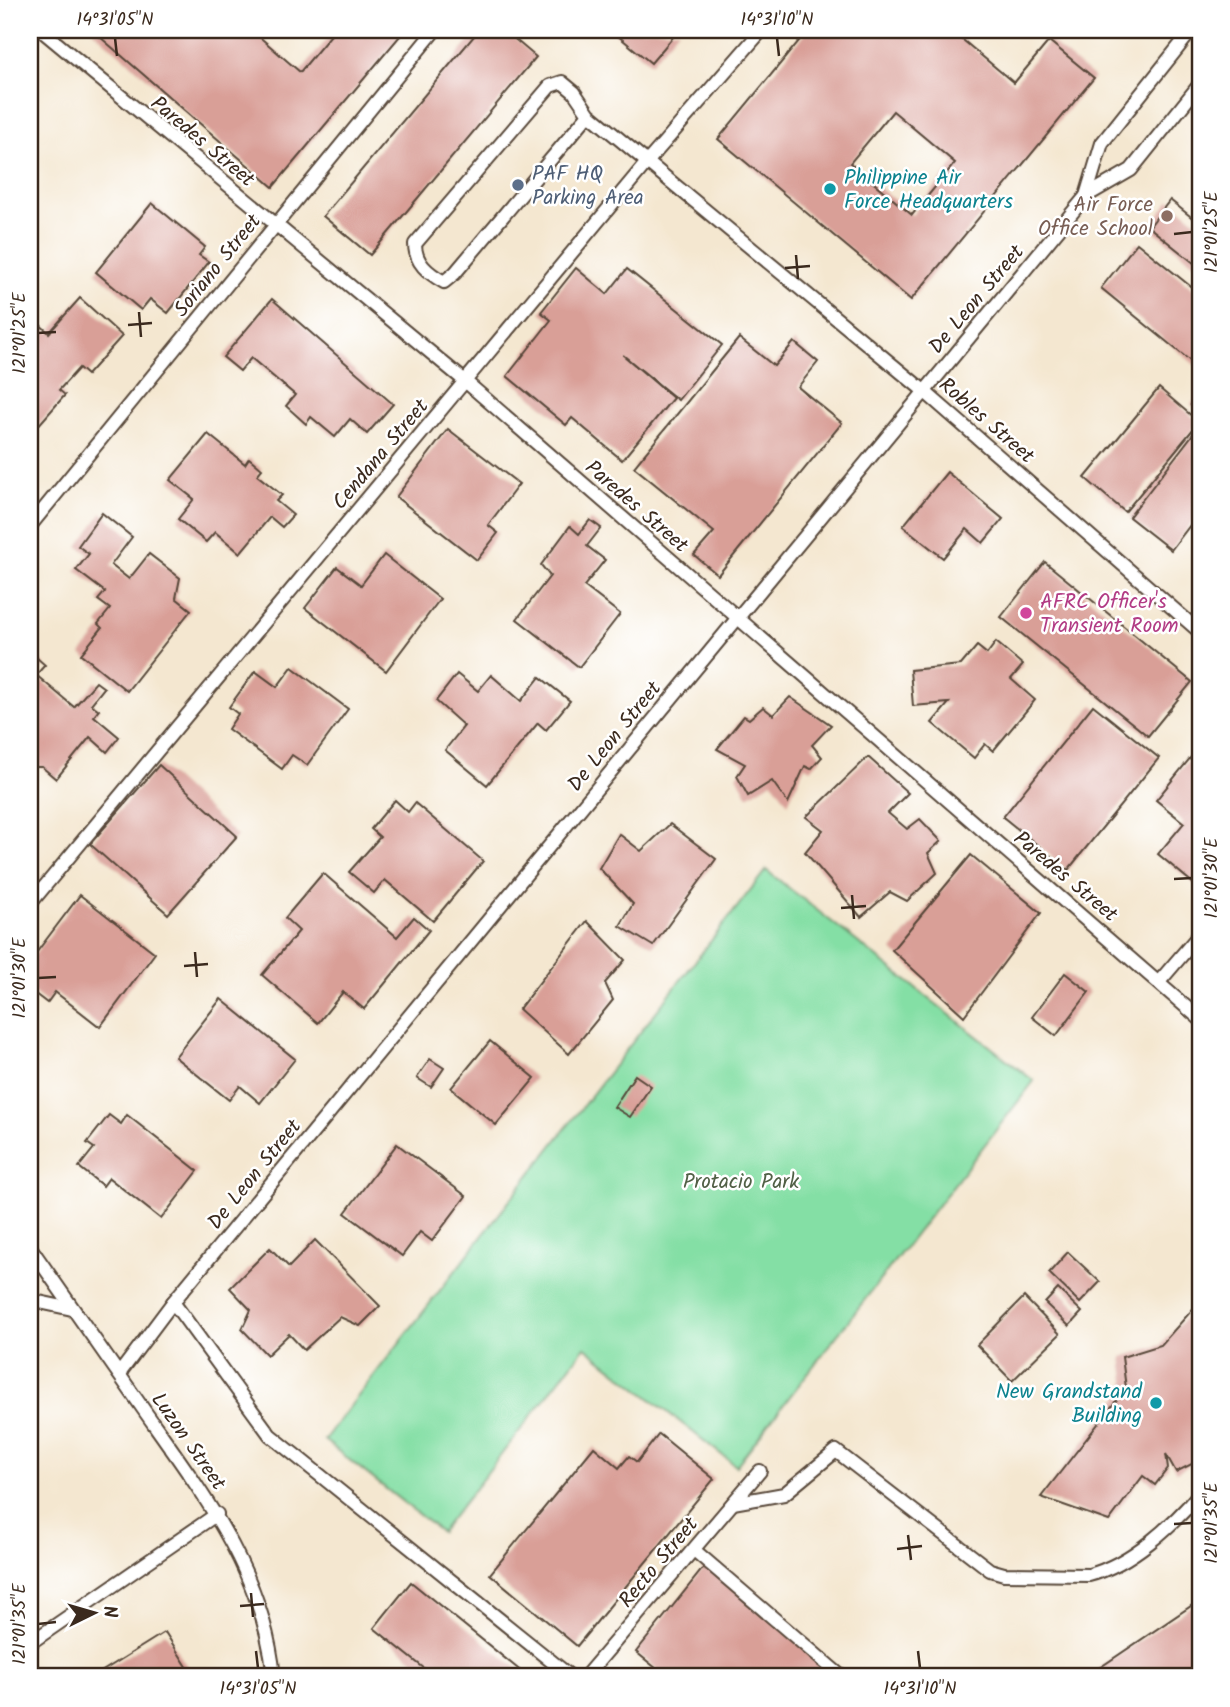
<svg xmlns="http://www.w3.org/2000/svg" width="1230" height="1707" viewBox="0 0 1230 1707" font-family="Kalam,sans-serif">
	<rect width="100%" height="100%" fill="#fff"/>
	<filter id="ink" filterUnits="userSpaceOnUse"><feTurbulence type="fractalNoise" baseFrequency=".0143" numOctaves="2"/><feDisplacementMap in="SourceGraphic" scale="14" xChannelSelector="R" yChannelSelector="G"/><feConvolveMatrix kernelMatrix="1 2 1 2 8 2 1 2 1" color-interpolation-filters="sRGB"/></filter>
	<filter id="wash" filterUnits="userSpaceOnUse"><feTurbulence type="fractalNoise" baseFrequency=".00686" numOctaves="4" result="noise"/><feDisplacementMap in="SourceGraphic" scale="28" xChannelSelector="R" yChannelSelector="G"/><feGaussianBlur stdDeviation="1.57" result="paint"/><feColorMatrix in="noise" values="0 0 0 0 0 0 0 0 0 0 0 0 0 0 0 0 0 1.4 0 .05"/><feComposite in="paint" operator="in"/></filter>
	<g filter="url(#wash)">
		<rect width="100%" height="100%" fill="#f4e7d0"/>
		<path fill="#84dfa5" stroke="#608462" stroke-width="2" d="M766,870L1034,1081L736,1466L585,1347L441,1532L324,1440Z"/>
		<g id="blocks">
			<g fill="#d99f97" fill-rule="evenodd">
				<path d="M92,30H228L227,37L255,33L300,72L335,30H405L273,187Z"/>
				<path d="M479,30H504L536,57L370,255L323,216Z"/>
				<path d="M611,30H679L651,63Z"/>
				<path d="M808,30H951L1014,83L1049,41L1094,78L911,300L718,139ZM893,111L955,163L912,215L850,163Z"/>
				<path d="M1170,200L1200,224V268L1149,227Z"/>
				<path d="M152,203L205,247L199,255L209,262L168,313L150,299L141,310L96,272Z"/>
				<path d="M1137,243L1200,294V369L1101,288Z"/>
				<path d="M576,268L607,294L627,269L722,345L678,400L623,355L673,398L622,460L572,418L566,425L507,376L551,320L541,312Z"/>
				<path d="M80,298L122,336L87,375L79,368L59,390L65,395L37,427L30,420V330L37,322L49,333Z"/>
				<path d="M272,299L393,404L367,434L350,419L335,437L311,417L306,424L286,406L295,395L251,358L240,371L223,357Z"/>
				<path d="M739,338L774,366L794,342L818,362L798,387L842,423L718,575L694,555L714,532L634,467Z"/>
				<path d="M1159,388L1199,422L1125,512L1085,478Z"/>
				<path d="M1200,393V412L1191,405Z"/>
				<path d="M1200,425V512L1171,550L1129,517Z"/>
				<path d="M448,429L519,484L488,525L498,533L477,560L396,497Z"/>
				<path d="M208,434L245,464L249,458L262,469L257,475L282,495L276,501L293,515L282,527L270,517L240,553L215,532L206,542L178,519L194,499L170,480Z"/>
				<path d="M947,472L1003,519L983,543L967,529L943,558L903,526Z"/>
				<path d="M102,513L132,537L111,565L129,579L149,554L180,578L176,598L191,610L127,691L81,654L102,628L98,624L110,609L98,600L105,592L76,570L89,554L78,546Z"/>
				<path d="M590,520L601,528L587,546L605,560L584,586L620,614L579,667L517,619L550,576L541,565L570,526L579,534Z"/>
				<path d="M384,555L440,599L386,671L305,608L337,567L361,585Z"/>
				<path d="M1045,562L1192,682L1148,736L1001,617Z"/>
				<path d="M996,642L1023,665L1011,679L1035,700L993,751L985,744L974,758L932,723L949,703L913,706L910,670L961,665L977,646L987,654Z"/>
				<path d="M37,658L45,665L36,675L74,707L96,682L104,688L91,704L99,710L94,716L119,737L107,752L90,737L56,779L42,767H30V667Z"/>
				<path d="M292,667L348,709L307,765L292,755L282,769L228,729L238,714L229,707L255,671L277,687Z"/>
				<path d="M457,674L478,691L491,675L521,701L540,677L570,701L546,730L538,723L487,785L445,750L464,726L436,701Z"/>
				<path d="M790,697L831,725L812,745L822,757L811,769L805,766L788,803L772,781L748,796L737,776L745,764L717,749L744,716L749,719L763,707L773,715Z"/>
				<path d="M1093,705L1159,758L1068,870L1003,817Z"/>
				<path d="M1200,746V889L1158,854L1184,823L1156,800Z"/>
				<path d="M868,757L908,793L888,813L907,829L920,819L941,841L928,853L937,873L907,901L890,892L861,917L805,852L823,830L806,817Z"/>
				<path d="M159,765L237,836L168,914L90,844Z"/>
				<path d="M395,800L408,812L415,803L483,861L433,921L385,880L374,893L349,872L380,837L371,829Z"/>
				<path d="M670,824L716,859L653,946L620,926L633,904L599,868L619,834L641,851Z"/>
				<path d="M971,855L1041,913L964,1016L892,950Z"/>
				<path d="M323,873L397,937L414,917L429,930L364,1009L343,992L318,1023L262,975L299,931L285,918Z"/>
				<path d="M80,895L155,953L100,1027L55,992L47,1003L30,990V961Z"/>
				<path d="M587,921L625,960L605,983L613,1000L569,1054L519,1009Z"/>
				<path d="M1065,973L1089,992L1056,1036L1032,1017Z"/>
				<path d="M221,999L295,1059L260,1103L240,1086L229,1100L175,1057Z"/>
				<path d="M490,1041L535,1078L496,1125L451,1088Z"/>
				<path d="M430,1059L444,1068L431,1087L417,1078Z"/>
				<path d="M635,1075L651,1086L630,1117L614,1107Z"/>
				<path d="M109,1115L121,1124L127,1115L198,1171L161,1219L109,1178L103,1186L79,1167L94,1148L87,1143Z"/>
				<path d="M397,1144L466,1196L432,1241L420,1232L402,1256L345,1213Z"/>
				<path d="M315,1240L380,1306L360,1326L340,1317L304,1350L289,1334L267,1355L242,1329L251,1310L230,1288L270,1248L289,1267Z"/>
				<path d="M1068,1252L1100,1282L1080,1303L1049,1273Z"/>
				<path d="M1058,1289L1082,1312L1069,1326L1045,1303Z"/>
				<path d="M1024,1297L1060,1334L1012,1381L977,1345Z"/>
				<path d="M1200,1301V1460L1176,1472L1166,1454L1168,1468L1155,1485L1143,1476L1109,1521L1041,1497L1126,1388L1122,1357L1161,1345Z"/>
				<path d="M659,1434L714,1479L577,1646L490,1574L594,1447L619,1468L629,1456L637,1462Z"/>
				<path d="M708,1562L838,1669L831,1677H667L636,1652Z"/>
				<path d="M411,1582L528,1677H435L374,1628Z"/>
				<path d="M1200,1600V1677H1086Z"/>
				<path d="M165,1632L191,1673L185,1677H93Z"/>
			</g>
		</g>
	</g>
	<g filter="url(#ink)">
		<use href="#blocks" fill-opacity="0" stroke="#574639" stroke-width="2"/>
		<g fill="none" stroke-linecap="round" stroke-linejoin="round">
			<defs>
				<g id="service">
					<path d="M41,30L465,381L1200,1019"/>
					<path d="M589,114L455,273L444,282C428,273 415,263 415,244L550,86L562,82L574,92L589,114L924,391L1200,632"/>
					<path d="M1086,196L1102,143L1192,30"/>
					<path d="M30,526L435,30"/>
					<path d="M30,904L648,161L762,30"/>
					<path d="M1159,982L1200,934"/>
					<path d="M30,1247C68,1302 107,1357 146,1413C204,1495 264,1574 274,1677"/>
					<path d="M30,1281L35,1254"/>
					<path d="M30,1300L72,1309"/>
					<path d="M173,1302L270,1435L571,1677"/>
					<path d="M119,1374L173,1302L1086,196L1131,170L1200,84"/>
					<path d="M733,1503L784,1494L836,1451L990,1570L1004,1574L1089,1575C1131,1564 1173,1525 1200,1493"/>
					<path d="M694,1550L842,1677"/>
					<path d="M30,1643L217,1514"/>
					<path d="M585,1677L760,1471"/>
				</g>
			</defs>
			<use href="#service" stroke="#574639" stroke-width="16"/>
			<use href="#service" stroke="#fff" stroke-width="12"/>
		</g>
	</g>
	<path fill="none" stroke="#3b2a1e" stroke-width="2.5" d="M115,38L117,56M777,38L779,56M1174,234L1192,232M796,255L798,279M785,268L810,266M139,312L141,337M128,325L152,323M38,333L56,332M1174,879L1192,878M852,895L854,919M841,908L866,906M195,952L197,977M184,966L208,964M38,978L56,977M1174,1524L1192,1523M908,1535L911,1560M897,1549L922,1546M251,1593L253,1617M240,1606L264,1604M38,1624L56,1622M256,1651L258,1668M918,1651L920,1668"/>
	<circle fill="#5c6f8a" stroke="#fff" stroke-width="2.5" cx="518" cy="185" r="7"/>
	<g fill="#0f9aa8" stroke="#fff" stroke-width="2.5">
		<circle cx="830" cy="189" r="7"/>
		<circle cx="1156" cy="1403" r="7"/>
	</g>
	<circle fill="#8d6e63" stroke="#fff" stroke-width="2.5" cx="1167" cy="216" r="7"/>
	<circle fill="#d1479c" stroke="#fff" stroke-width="2.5" cx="1026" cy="613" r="7"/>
	<g text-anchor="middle" stroke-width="5" stroke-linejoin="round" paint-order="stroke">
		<g font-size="21" fill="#3b2a1e" stroke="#fff">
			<text transform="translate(203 141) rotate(40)" y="7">Paredes Street</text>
			<text transform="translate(217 265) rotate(-51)" y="7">Soriano Street</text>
			<text transform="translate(976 299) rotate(-50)" y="7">De Leon Street</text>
			<text transform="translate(987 420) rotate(41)" y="7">Robles Street</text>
			<text transform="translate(380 454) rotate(-50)" y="7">Cendana Street</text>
			<text transform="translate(637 506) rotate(41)" y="7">Paredes Street</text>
			<text transform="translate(614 736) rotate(-51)" y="7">De Leon Street</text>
			<text transform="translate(1066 876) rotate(40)" y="7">Paredes Street</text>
			<text transform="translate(254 1174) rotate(-51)" y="7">De Leon Street</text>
			<text transform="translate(189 1441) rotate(55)" y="7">Luzon Street</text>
			<text transform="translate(658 1562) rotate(-50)" y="7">Recto Street</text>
		</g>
		<g font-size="21" fill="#4e5e75" stroke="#fff" text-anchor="start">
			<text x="532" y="180">PAF HQ<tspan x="532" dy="24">Parking Area</tspan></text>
		</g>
		<g font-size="21" fill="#0d838f" stroke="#fff" text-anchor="start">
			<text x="844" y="184">Philippine Air<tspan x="844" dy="24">Force Headquarters</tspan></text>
			<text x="1142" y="1398" text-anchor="end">New Grandstand<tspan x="1142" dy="24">Building</tspan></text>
		</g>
		<g font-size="21" fill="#785e54" stroke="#fff" text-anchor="end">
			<text x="1153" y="211">Air Force<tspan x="1153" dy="24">Office School</tspan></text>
		</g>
		<g font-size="21" fill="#b23c85" stroke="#fff" text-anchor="start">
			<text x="1040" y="608">AFRC Officer's<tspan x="1040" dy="24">Transient Room</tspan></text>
		</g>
		<g font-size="21" fill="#516046" stroke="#fff">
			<text x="741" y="1188">Protacio Park</text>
		</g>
	</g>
	<rect width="1230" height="1707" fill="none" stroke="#fff" stroke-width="77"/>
	<g transform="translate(94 1613) rotate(85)" stroke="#ffffff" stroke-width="5" paint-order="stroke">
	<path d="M0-5L12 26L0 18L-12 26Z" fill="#3b2a1e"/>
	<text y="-10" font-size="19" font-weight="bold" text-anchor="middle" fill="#3b2a1e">N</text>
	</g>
	<rect x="38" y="38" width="1154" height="1630" fill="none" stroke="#3b2a1e" stroke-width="2.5"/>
	<g font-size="18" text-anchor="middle" fill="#3b2a1e">
		<text x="115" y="25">14°31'05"N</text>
		<text x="777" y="25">14°31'10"N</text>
		<text transform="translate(1211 232) rotate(-90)" y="6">121°01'25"E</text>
		<text transform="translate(19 333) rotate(-90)" y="6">121°01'25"E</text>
		<text transform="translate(1211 878) rotate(-90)" y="6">121°01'30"E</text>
		<text transform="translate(19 978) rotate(-90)" y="6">121°01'30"E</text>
		<text transform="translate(1211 1523) rotate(-90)" y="6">121°01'35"E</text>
		<text transform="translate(19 1624) rotate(-90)" y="6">121°01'35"E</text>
		<text x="258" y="1694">14°31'05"N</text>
		<text x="920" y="1694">14°31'10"N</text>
	</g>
</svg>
